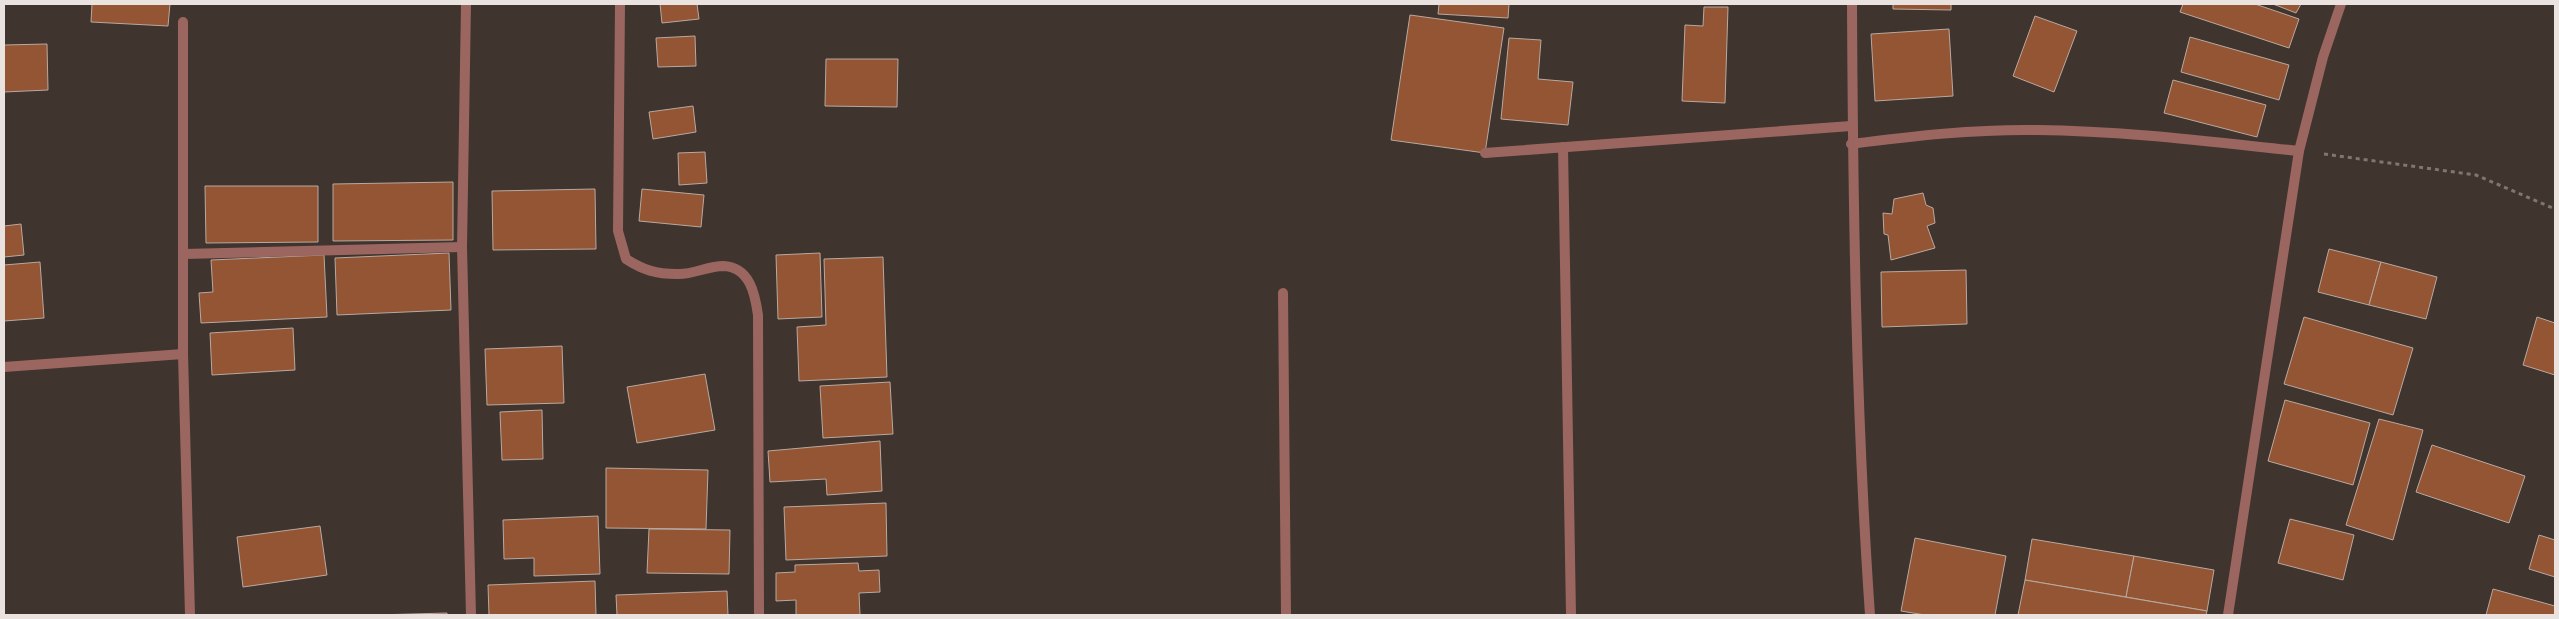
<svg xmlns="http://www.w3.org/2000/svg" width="2559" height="619" viewBox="0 0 2559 619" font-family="Spectral,serif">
	<rect width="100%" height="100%" fill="#40342e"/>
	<g fill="#935533" stroke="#b8a9a1">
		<path d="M92,4H170L168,26L91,22Z"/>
		<path d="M660,4H697L699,19L662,23Z"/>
		<path d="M1439,4H1509L1508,18L1438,14Z"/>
		<path d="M1893,4H1951V10L1893,9Z"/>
		<path d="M2183,4H2255L2299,19L2289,48L2180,12Z"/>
		<path d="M2273,4H2301L2296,13Z"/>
		<path d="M1704,7H1728L1725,103L1682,101L1685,25L1703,26Z"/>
		<path d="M1410,15L1504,28L1485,153L1391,140Z"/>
		<path d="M2035,16L2077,31L2054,92L2013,76Z"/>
		<path d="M1949,29L1953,96L1875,101L1871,34Z"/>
		<path d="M695,36L696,66L658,67L656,38Z"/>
		<path d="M2190,37L2289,65L2279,100L2181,72Z"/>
		<path d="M1509,38L1541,40L1538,79L1573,82L1568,125L1501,119Z"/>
		<path d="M47,44L48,90L4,92V45Z"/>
		<path d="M826,59H898L897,107L825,106Z"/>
		<path d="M2173,80L2266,105L2257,137L2164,113Z"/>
		<path d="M693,106L696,132L653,139L649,112Z"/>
		<path d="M705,152L707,183L679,185L678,153Z"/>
		<path d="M453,182V240L333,241V184Z"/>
		<path d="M205,186H318V242L206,243Z"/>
		<path d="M595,189L596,249L493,250L492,191Z"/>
		<path d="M642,189L704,195L701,227L639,221Z"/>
		<path d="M1923,193L1926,205L1933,208L1935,223L1927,226L1935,248L1891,260L1888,235L1884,234L1883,213L1892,214L1894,199Z"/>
		<path d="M21,224L24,255L4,257V226Z"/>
		<path d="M2329,249L2381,262L2369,305L2318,292Z"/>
		<path d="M449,253L451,310L337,315L335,258Z"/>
		<path d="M820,253L822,317L778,319L776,255Z"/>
		<path d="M324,255L327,317L201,323L199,293L213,292L211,260Z"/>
		<path d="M883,257L887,377L799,381L797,327L826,325L824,259Z"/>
		<path d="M40,262L44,318L4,321V265Z"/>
		<path d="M2381,262L2437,277L2426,319L2369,305Z"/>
		<path d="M1966,270L1967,324L1882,327L1881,272Z"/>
		<path d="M2304,317L2413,348L2393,415L2284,384Z"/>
		<path d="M2537,317L2555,323V375L2523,365Z"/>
		<path d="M293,328L295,370L212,375L210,333Z"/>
		<path d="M562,346L564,403L487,405L485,349Z"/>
		<path d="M705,374L715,430L637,443L627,387Z"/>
		<path d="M890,382L893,434L823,438L820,386Z"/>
		<path d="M2285,400L2370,423L2353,485L2268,461Z"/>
		<path d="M542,410L543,459L502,460L500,412Z"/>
		<path d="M2379,419L2423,430L2393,540L2346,525Z"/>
		<path d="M880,441L882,491L827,495L826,479L770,482L768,451Z"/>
		<path d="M2432,445L2525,476L2509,523L2416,492Z"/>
		<path d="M606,468L708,470L706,529L606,528Z"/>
		<path d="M886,503L887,556L786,560L784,507Z"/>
		<path d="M598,516L600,574L534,576V558L504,559L503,520Z"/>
		<path d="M2290,519L2354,535L2343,580L2278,563Z"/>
		<path d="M320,526L327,575L243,587L237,537Z"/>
		<path d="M649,529L730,530L729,574L647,573Z"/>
		<path d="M2539,535L2555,540V577L2529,569Z"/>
		<path d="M1915,538L2006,556L1995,615H1925L1901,611Z"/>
		<path d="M2032,539L2134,556L2126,597L2025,580Z"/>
		<path d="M2134,556L2214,570L2207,611L2126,597Z"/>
		<path d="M858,563L859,571L879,570L880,592L859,593L860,615H796V600L776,601V573L795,572V565Z"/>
		<path d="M2025,580L2207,611L2206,615H2018Z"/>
		<path d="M595,581L596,615H489L488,585Z"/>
		<path d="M2493,589L2555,606V615H2486Z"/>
		<path d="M727,591L728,615H617L616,595Z"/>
		<path d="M447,613V615H375Z"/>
	</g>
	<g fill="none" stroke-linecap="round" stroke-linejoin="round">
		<path stroke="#807670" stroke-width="3" stroke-dasharray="4 4" stroke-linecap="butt" d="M2324,154L2476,175L2555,209"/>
		<g stroke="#9b6660" stroke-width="10">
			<path d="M466,4L462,247L471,615"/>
			<path d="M620,4L618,231L626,259C643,270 656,274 677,274C692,275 708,266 723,266C750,267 755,294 758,315L759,615"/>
			<path d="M1852,4C1853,208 1856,412 1870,615"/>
			<path d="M183,22V354L190,615"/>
			<path d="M1851,144C1913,136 1975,129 2037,130C2125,131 2212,142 2299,151"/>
			<path d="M1563,147L1571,615"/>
			<path d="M1485,153L1851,126"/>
			<path d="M183,254L462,247"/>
			<path d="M1283,293L1286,615"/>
			<path d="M4,367L183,354"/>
			<path d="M2228,615L2299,151L2323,57L2341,4"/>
		</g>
	</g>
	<rect width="2559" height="619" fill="none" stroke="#eae2de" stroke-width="10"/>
</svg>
